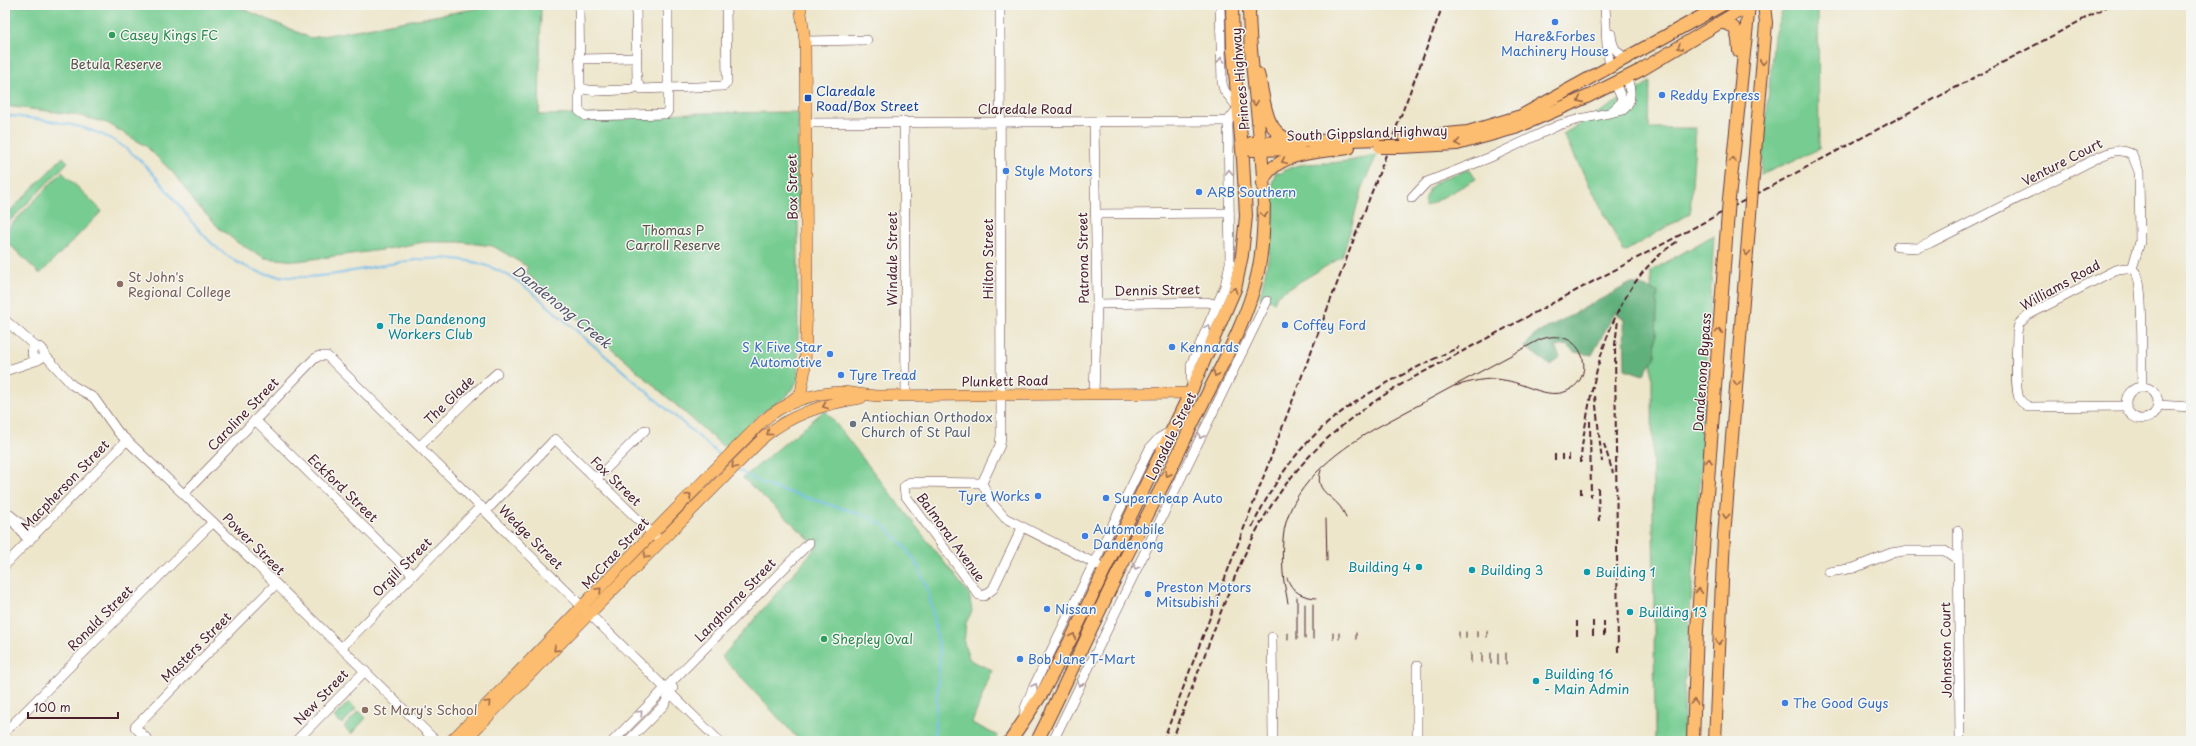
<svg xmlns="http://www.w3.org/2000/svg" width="2196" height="746" viewBox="0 0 2196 746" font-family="'Playpen Sans',sans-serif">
	<rect width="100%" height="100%" fill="#f6f6f2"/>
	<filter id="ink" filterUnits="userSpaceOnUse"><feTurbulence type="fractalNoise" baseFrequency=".025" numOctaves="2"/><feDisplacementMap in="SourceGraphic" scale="8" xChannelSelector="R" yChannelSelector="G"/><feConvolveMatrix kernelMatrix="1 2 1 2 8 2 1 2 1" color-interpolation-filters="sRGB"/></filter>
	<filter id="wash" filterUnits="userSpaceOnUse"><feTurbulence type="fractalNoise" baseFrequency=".012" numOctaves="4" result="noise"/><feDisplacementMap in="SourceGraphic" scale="16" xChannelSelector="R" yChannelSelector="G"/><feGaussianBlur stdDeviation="0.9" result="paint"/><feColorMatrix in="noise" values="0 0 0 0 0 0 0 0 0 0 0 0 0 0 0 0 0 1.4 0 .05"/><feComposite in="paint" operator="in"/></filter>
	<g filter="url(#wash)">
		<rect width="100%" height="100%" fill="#ede6cb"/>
		<g fill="#76cc91" stroke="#60765e">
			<path d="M5,5H234L311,38L496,5H541L539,115L798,112V380L787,396L760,414L726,449L525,272L528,267L493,246L460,242H424L382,250L297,261L265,258L238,243L219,228L196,204L174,174L146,146L107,123L72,114L5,106Z"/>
			<path d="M1786,5H1818L1819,149L1761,175L1774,35L1782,12Z"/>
			<path d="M1650,82L1649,128H1696L1690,213L1624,252L1563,134Z"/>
			<path d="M1377,155L1362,187L1352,225L1342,257L1277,295L1274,302L1260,297L1269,255L1271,188L1276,171L1280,174C1296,160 1321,165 1340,162C1353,161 1365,157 1377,155Z"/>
			<path d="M63,157L68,162L5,226V216Z"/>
			<path d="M1470,169L1476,179L1425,207C1425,179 1447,178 1470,169Z"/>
			<path d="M62,172L102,211L40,274L5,240V231Z"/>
			<path d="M1714,235L1700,482L1684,692V741H1655L1651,271Z"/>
			<path d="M825,410L969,594L972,611L966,623L964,643L967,653L970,660L992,670L972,723L998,736L994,741H800L722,657L817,546L743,478Z"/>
			<path d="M349,702L356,709L342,724L334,717Z"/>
			<path d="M359,711L366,718L351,734L344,727Z"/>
		</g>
		<path fill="#60b07b" stroke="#556853" d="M1631,283L1658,292L1655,358L1643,375L1625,369L1624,319L1615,312L1592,355L1574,352L1566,345L1555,347L1560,357L1550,365L1525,347L1534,335Z"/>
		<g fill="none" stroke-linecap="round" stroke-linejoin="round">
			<g stroke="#71bcea" stroke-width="2">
				<path d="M5,115C41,120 81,122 113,140C173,174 191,252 262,273C289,280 316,277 343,273C414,260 471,241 532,292L722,457"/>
				<path d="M738,470L765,485L867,516L885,526L905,547L917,564L929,594L940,652L934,741"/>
			</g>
		</g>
	</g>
	<g filter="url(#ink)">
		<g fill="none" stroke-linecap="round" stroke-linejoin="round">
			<defs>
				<g id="minor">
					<path d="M579,5L580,87C587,93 622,90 632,89L638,86"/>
					<path d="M636,5L637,81L641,89L724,86L727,82L726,5"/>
					<path d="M1000,5L1001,435L1000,445L982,483L993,504L1005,518L1106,569"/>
					<path d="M1220,5L1222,83L1224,90L1238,108"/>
					<path d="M1605,5L1607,46L1610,68"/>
					<path d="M1611,34C1612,46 1616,55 1629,58"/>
					<path d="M805,41L867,40"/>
					<path d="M579,59L636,58"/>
					<path d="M582,89L579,94V111L586,116L666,114L668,111V5"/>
					<path d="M1611,112L1618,106L1622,99L1615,83"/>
					<path d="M904,121L906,396"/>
					<path d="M805,123L1228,121L1238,108"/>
					<path d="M1412,198L1427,182L1491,157L1559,125L1580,119L1623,110C1633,102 1631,87 1626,77"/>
					<path d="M1095,214L1229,213"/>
					<path d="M1897,247L1918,248L1930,243L2101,156C2112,151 2120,148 2132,154L2139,172L2140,242L2132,269"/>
					<path d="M1097,304L1207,302L1218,305"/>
					<path d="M5,320L36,347"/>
					<circle cx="38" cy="353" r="6"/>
					<path d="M44,354L72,385L94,398L118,432L213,522L436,741"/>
					<path d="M5,371L38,360"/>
					<circle cx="2142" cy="403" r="16"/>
					<path d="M1192,389L1191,365L1225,286L1230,263L1228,121"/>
					<path d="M1094,394L1097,304L1094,122"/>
					<path d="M2157,405L2191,407"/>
					<path d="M2126,406L2030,407C2025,405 2021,403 2019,398C2014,386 2017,347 2017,332L2019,324L2028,315L2115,270C2123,268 2132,265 2137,275C2144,290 2141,365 2142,387"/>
					<path d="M255,420L413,575"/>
					<path d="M420,446L470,397L497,373"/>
					<path d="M596,479L645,430"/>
					<path d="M982,483L910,482L904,487L905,495L979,595L984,596L993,589L1022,528"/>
					<path d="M184,494L314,359L319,356H327L719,741"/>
					<path d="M5,511L35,535"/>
					<path d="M486,511L555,439L656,537"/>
					<path d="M12,520L29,541"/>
					<path d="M1958,531L1960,741"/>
					<path d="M5,565L127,440"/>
					<path d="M1829,572L1854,568L1891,553L1904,551H1945L1957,559"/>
					<path d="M1272,637L1273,741"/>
					<path d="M342,647L481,506"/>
					<path d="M1024,719L1025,708L1033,688L1150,448L1159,438L1172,431"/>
					<path d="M5,732L213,522"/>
					<path d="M149,741L135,727L276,584"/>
					<path d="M296,741L365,671"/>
					<path d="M613,741L809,543"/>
					<path d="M628,741L664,705L673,688"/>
					<path d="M782,741L784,740"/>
					<path d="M1053,741L1267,301"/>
					<path d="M1417,741V666"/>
				</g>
				<g id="major">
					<path d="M790,402L801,393L805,369L807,297L805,41L800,5"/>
					<path d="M451,741C556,635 657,526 763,421C782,403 816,392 843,392C854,393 865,395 877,396L1190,393"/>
					<path d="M464,741L765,436C792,414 827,403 861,398"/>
				</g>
				<g id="highway">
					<path d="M1721,23C1738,23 1738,37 1739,51"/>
					<path d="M1258,74C1265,96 1263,132 1290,140"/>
					<path d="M1404,138L1468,132L1521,116L1722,5"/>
					<path d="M1251,143L1383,139"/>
					<path d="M1401,147L1457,144L1515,128L1589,96L1641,70L1749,5"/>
					<path d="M1251,150L1299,149"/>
					<path d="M1262,183C1274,151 1321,152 1349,148"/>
					<path d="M1752,188L1766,23L1764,5"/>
					<path d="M1729,199L1749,5"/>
					<path d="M1010,741L1043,692L1073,635L1192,389L1235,289L1242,255L1246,216L1243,160L1233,50L1232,5"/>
					<path d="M1037,741C1065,686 1090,629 1118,573C1140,528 1164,485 1185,439C1210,385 1251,320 1260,261C1273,176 1249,90 1249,5"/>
					<path d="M1693,741L1697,629L1727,226"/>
					<path d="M1715,741L1724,536L1750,215"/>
				</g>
			</defs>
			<use href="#minor" stroke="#623d43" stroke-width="10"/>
			<use href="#major" stroke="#623d43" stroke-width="12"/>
			<use href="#highway" stroke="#623d43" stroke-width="14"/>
			<use href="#minor" stroke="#fff" stroke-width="9"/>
			<use href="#major" stroke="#fcbd6f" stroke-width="11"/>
			<use href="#highway" stroke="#fcbd6f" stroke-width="12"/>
			<g stroke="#4a1f2b" stroke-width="1">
				<path d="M1321,470C1312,496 1339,494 1346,518"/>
				<path d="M1326,519L1327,561"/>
				<path d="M1287,578C1292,592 1302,597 1316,598"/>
				<path d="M1297,597V639"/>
				<path d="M1288,603C1287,596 1285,589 1284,582C1282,568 1282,553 1283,539C1287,488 1335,452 1376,428L1539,340C1581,323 1600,376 1567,391C1547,400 1523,382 1503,380C1487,377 1470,382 1455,386"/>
				<path d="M1305,604V639"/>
				<path d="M1313,604V639"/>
				<path d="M1477,631V637"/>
				<path d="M1487,631V637"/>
				<path d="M1459,632V638"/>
				<path d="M1466,632V638"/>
				<path d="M1288,633V640"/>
				<path d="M1333,633V639"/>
				<path d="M1339,633V639"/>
				<path d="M1356,633V639"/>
				<path d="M1471,653V663"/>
				<path d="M1482,653V663"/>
				<path d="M1491,653V664"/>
				<path d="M1498,653V664"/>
				<path d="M1506,653V664"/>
			</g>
			<g stroke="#4a1f2b" stroke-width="2" stroke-dasharray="6 3" stroke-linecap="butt">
				<path d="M1595,396L1602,462"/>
				<path d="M1590,421L1591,497"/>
				<path d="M1604,444L1613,473"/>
				<path d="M1555,454V463"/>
				<path d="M1562,454V463"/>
				<path d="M1569,454V463"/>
				<path d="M1581,463C1581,445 1585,429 1588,411C1599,349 1621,277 1678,241"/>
				<path d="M1581,488V497"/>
				<path d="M1598,488L1599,524"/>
				<path d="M1252,527C1302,422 1359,395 1459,347"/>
				<path d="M1577,621V636"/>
				<path d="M1593,621V636"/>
				<path d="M1604,621V636"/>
				<path d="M1618,652L1615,345L1618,320"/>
				<path d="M1163,741L1443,5"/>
				<path d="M1172,741C1187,701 1202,662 1217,622C1234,578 1250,536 1277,497C1310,447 1356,411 1407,381L2110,5"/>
			</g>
			<defs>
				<g id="highway-bridge">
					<path d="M1380,147H1401"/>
					<path d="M1750,215L1752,188"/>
					<path d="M1727,226L1729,199"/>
				</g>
			</defs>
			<use href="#highway-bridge" stroke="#623d43" stroke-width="14" stroke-linecap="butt"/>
			<use href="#highway-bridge" stroke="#fcbd6f" stroke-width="12"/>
		</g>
		<defs><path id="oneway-chevron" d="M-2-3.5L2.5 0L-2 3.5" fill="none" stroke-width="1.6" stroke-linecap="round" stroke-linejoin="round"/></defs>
		<g stroke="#9a664a">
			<use href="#oneway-chevron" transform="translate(1680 47) rotate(149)"/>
			<use href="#oneway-chevron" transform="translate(1763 62) rotate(95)"/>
			<use href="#oneway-chevron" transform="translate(1580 100) rotate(156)"/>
			<use href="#oneway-chevron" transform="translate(1255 103) rotate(84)"/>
			<use href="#oneway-chevron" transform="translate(1458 143) rotate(170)"/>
			<use href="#oneway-chevron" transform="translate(1733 160) rotate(-84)"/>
			<use href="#oneway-chevron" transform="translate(1284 161) rotate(155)"/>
			<use href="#oneway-chevron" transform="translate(1264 215) rotate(90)"/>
			<use href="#oneway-chevron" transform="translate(1747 253) rotate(95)"/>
			<use href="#oneway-chevron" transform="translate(1234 290) rotate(-72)"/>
			<use href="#oneway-chevron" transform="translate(1719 331) rotate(-86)"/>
			<use href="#oneway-chevron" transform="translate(1216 374) rotate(115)"/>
			<use href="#oneway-chevron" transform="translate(1737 383) rotate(95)"/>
			<use href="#oneway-chevron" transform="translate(825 406) rotate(160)"/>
			<use href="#oneway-chevron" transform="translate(769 433) rotate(141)"/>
			<use href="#oneway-chevron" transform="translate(1709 461) rotate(-86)"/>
			<use href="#oneway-chevron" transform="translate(734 466) rotate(134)"/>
			<use href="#oneway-chevron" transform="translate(1168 474) rotate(117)"/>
			<use href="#oneway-chevron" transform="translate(689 496) rotate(-45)"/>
			<use href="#oneway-chevron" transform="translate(1726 516) rotate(95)"/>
			<use href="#oneway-chevron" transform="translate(646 556) rotate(133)"/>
			<use href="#oneway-chevron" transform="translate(599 590) rotate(-47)"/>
			<use href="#oneway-chevron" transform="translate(1699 591) rotate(-86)"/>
			<use href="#oneway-chevron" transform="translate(1073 636) rotate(-63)"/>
			<use href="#oneway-chevron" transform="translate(1719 642) rotate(93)"/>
			<use href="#oneway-chevron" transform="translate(556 649) rotate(135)"/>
			<use href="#oneway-chevron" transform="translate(1694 702) rotate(-89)"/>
			<use href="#oneway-chevron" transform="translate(488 703) rotate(-45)"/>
		</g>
		<g stroke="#ae9aa0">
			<use href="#oneway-chevron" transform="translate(1221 60) rotate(-90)"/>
			<use href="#oneway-chevron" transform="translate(1229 172) rotate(-90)"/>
			<use href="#oneway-chevron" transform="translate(1208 327) rotate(-66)"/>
			<use href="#oneway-chevron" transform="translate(1201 436) rotate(116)"/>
			<use href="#oneway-chevron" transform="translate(1136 567) rotate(116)"/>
			<use href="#oneway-chevron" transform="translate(1080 684) rotate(116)"/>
			<use href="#oneway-chevron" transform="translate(1035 686) rotate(-65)"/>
			<use href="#oneway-chevron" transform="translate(640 713) rotate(-46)"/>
		</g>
	</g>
	<g fill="#3f7fe0" stroke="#f6f6f2" stroke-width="1.5">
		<circle cx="1555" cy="22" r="4"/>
		<circle cx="1662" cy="95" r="4"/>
		<circle cx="1006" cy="171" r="4"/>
		<circle cx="1199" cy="192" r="4"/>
		<circle cx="1285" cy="325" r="4"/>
		<circle cx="1172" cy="347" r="4"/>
		<circle cx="830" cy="354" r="4"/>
		<circle cx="841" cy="375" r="4"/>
		<circle cx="1038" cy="496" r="4"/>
		<circle cx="1106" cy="498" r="4"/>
		<circle cx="1085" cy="536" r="4"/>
		<circle cx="1148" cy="594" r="4"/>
		<circle cx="1047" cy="609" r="4"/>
		<circle cx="1020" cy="659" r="4"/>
		<circle cx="1785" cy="703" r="4"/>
	</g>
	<g fill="#2e9e5b" stroke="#f6f6f2" stroke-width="1.5">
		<circle cx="112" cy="35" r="4"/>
		<circle cx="824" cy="639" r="4"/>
	</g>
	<rect fill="#1a4fb4" stroke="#f6f6f2" stroke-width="1.5" x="804" y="94" width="8" height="8" rx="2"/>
	<g fill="#8d6e63" stroke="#f6f6f2" stroke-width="1.5">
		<circle cx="120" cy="284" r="4"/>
		<circle cx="365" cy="710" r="4"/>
	</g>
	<g fill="#0f9aa8" stroke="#f6f6f2" stroke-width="1.5">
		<circle cx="380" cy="326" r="4"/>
		<circle cx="1419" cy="567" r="4"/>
		<circle cx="1472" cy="570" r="4"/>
		<circle cx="1587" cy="572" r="4"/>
		<circle cx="1630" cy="612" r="4"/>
		<circle cx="1536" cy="681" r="4"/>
	</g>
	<circle fill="#6b7280" stroke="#f6f6f2" stroke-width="1.5" cx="853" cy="424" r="4"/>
	<g text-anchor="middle" stroke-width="3" stroke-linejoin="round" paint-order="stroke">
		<g font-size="13" fill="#27864d" stroke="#f6f6f2" text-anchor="start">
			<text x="120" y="40">Casey Kings FC</text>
			<text x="832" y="644">Shepley Oval</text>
		</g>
		<g font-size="13" fill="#366cbe" stroke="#f6f6f2" text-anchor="start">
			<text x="1555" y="41" text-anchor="middle">Hare&amp;Forbes<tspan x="1555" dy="15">Machinery House</tspan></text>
			<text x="1670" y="100">Reddy Express</text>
			<text x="1014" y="176">Style Motors</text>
			<text x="1207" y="197">ARB Southern</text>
			<text x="1293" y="330">Coffey Ford</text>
			<text x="822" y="352" text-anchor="end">S K Five Star<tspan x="822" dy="15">Automotive</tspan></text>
			<text x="1180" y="352">Kennards</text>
			<text x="849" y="380">Tyre Tread</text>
			<text x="1030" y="501" text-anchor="end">Tyre Works</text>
			<text x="1114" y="503">Supercheap Auto</text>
			<text x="1093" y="534">Automobile<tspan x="1093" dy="15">Dandenong</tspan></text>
			<text x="1156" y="592">Preston Motors<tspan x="1156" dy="15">Mitsubishi</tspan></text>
			<text x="1055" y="614">Nissan</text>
			<text x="1028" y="664">Bob Jane T-Mart</text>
			<text x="1793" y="708">The Good Guys</text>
		</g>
		<g font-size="13" fill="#57534a" stroke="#f6f6f2">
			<text x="116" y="69">Betula Reserve</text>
			<text x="673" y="235">Thomas P<tspan x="673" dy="15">Carroll Reserve</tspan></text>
		</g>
		<g font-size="13" fill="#4a1f2b" stroke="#f6f6f2">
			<text transform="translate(1240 79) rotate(-95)" y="5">Princes Highway</text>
			<text x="1025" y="114">Claredale Road</text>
			<text transform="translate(1367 133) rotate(-2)" y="5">South Gippsland Highway</text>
			<text transform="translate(2062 162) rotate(-27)" y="5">Venture Court</text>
			<text transform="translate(792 187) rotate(-91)" y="5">Box Street</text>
			<text transform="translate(1083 258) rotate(-91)" y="5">Patrona Street</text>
			<text transform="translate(892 259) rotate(-90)" y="5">Windale Street</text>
			<text transform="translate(988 259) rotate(-90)" y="5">Hilton Street</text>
			<text transform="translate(2060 285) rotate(-29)" y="5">Williams Road</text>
			<text transform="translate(1157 290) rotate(-1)" y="5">Dennis Street</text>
			<text transform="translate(1702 372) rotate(-86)" y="5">Dandenong Bypass</text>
			<text transform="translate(1005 381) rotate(-1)" y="5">Plunkett Road</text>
			<text transform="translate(449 400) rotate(-44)" y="5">The Glade</text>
			<text transform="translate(243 414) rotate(-46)" y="5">Caroline Street</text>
			<text transform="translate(1171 436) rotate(-64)" y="5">Lonsdale Street</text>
			<text transform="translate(616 481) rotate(44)" y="5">Fox Street</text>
			<text transform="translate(65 485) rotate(-46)" y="5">Macpherson Street</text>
			<text transform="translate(343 488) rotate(44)" y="5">Eckford Street</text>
			<text transform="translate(531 537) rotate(45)" y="5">Wedge Street</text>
			<text transform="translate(951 537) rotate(54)" y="5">Balmoral Avenue</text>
			<text transform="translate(254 544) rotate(45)" y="5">Power Street</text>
			<text transform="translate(615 553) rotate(-47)" y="5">McCrae Street</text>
			<text transform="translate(402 567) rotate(-45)" y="5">Orgill Street</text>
			<text transform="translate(735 600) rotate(-46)" y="5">Langhorne Street</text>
			<text transform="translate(100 618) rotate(-45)" y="5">Ronald Street</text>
			<text transform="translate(196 647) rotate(-45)" y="5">Masters Street</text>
			<text transform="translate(1946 650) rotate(-91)" y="5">Johnston Court</text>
			<text transform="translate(321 697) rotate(-46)" y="5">New Street</text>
		</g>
		<g font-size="13" fill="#164399" stroke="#f6f6f2" text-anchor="start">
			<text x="816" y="96">Claredale<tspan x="816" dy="15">Road/Box Street</tspan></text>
		</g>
		<g font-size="13" fill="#785e54" stroke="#f6f6f2" text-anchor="start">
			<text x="128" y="282">St John's<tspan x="128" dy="15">Regional College</tspan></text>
			<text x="373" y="715">St Mary's School</text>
		</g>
		<g font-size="13" fill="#0d838f" stroke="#f6f6f2" text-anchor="start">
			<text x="388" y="324">The Dandenong<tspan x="388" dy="15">Workers Club</tspan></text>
			<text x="1411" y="572" text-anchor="end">Building 4</text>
			<text x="1480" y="575">Building 3</text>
			<text x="1595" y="577">Building 1</text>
			<text x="1638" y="617">Building 13</text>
			<text x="1544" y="679">Building 16<tspan x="1544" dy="15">- Main Admin</tspan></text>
		</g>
		<g font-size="13" fill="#5b616d" stroke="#f6f6f2" text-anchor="start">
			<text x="861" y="422">Antiochian Orthodox<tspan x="861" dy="15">Church of St Paul</tspan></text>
		</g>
		<g font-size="14" font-style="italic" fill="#58566e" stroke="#f6f6f2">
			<text transform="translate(562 307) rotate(39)" y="5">Dandenong Creek</text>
		</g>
	</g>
	<rect width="2196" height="746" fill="none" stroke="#f6f6f2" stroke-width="20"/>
	<path d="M28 712v6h90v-6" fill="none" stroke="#4a1f2b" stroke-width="2"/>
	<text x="34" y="712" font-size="12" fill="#4a1f2b" stroke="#f6f6f2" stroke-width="3" paint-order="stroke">100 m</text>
</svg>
